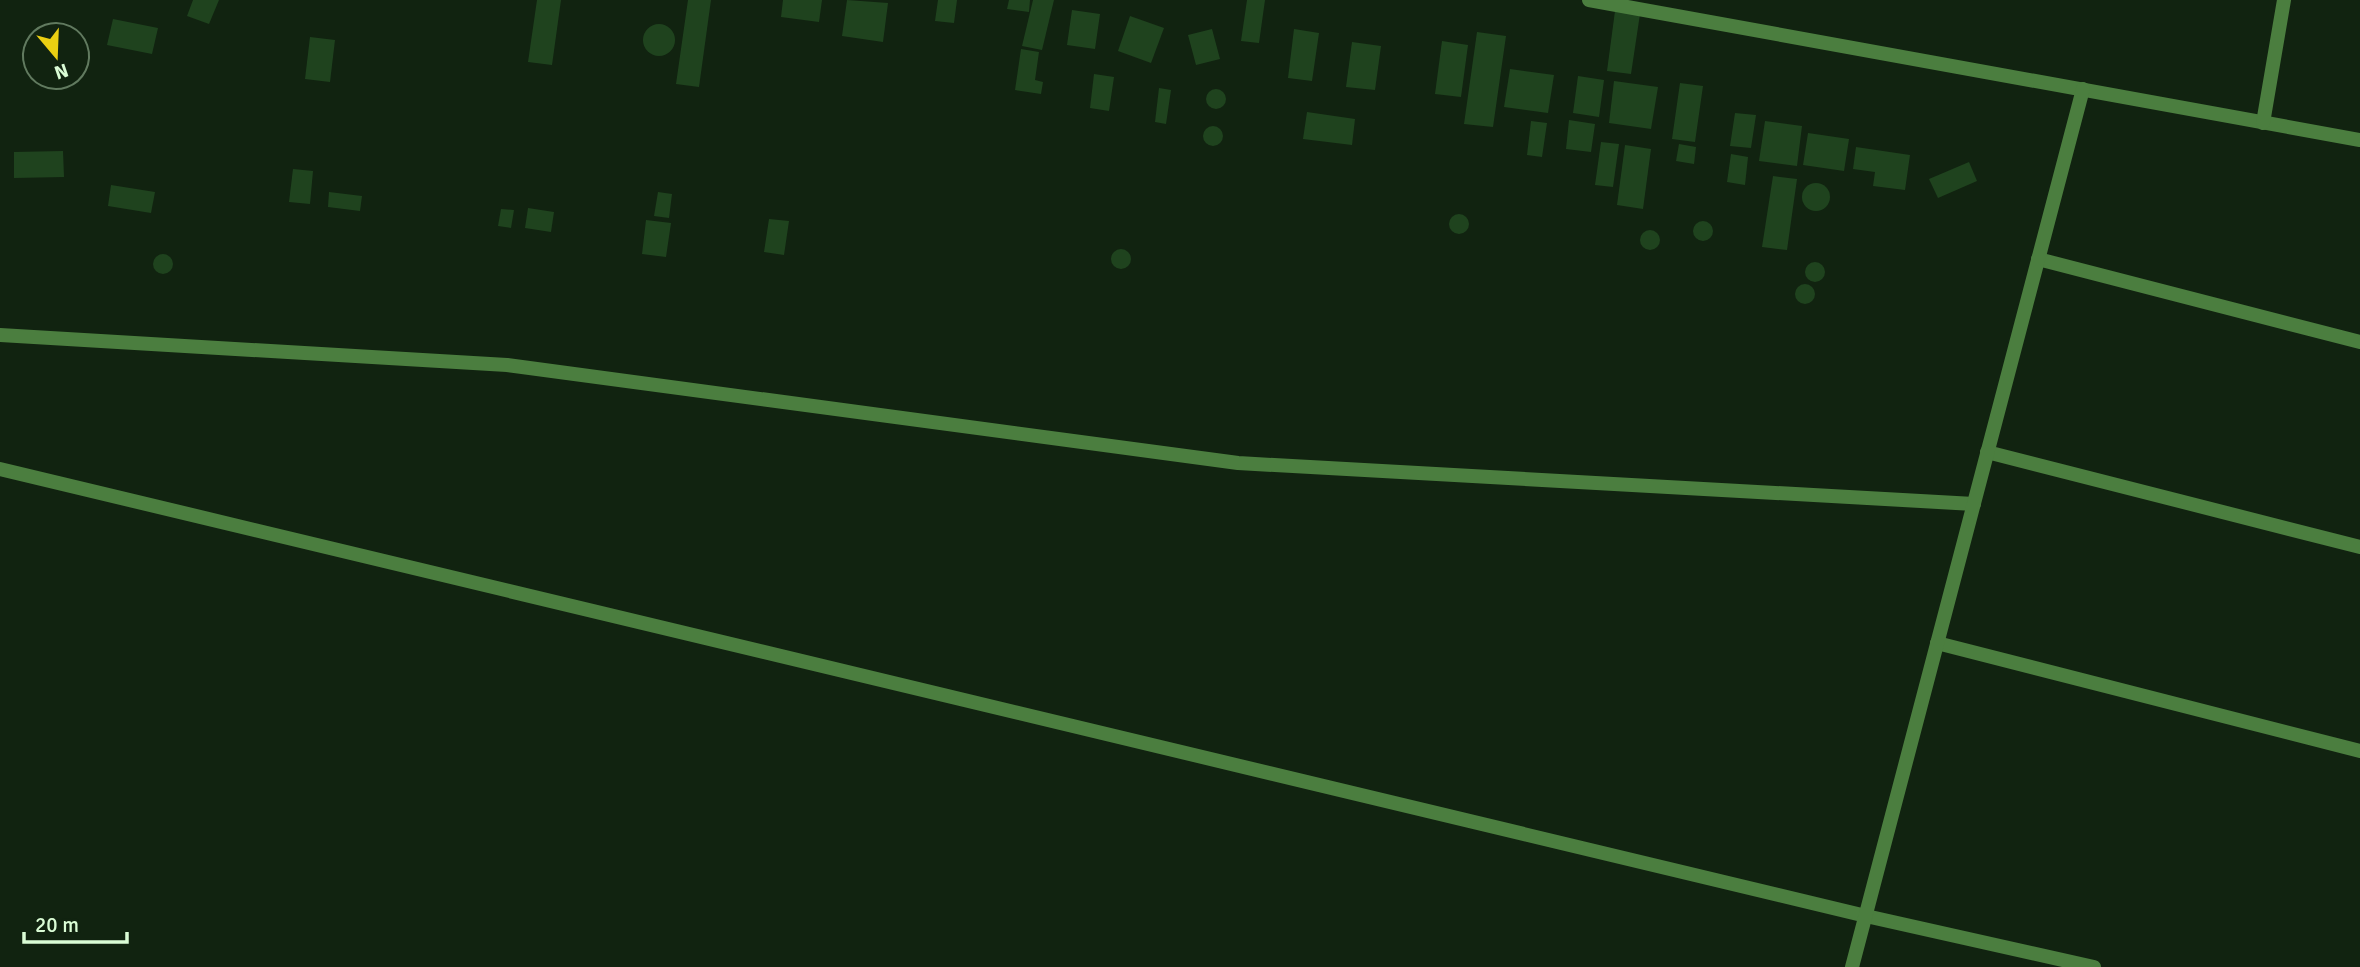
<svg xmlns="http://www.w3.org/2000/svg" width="2360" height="967" viewBox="0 0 2360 967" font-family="Signika,sans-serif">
	<rect width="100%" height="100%" fill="#112310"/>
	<g fill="#1f431e">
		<path d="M193,0H219L209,24L187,16Z"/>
		<path d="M537,0H561L552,65L528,62Z"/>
		<path d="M688,0H711L699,87L676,84Z"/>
		<path d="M783,0H822L819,22L781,17Z"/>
		<path d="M847,0L888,3L883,42L842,36Z"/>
		<path d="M938,0H957L954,23L935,21Z"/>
		<path d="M1009,0H1030L1029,12L1007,9Z"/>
		<path d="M1033,0H1054L1042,50L1022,46Z"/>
		<path d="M1247,0H1265L1259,43L1241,41Z"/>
		<path d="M1072,10L1100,14L1095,49L1067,45Z"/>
		<path d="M1615,11L1640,14L1631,74L1607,71Z"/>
		<path d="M1130,16L1164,28L1151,63L1118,51Z"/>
		<path d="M113,19L158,28L152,54L107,45Z"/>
		<circle cx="659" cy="40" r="16"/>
		<path d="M1212,29L1220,59L1196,65L1188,35Z"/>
		<path d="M1294,29L1319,33L1312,81L1288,78Z"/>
		<path d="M1477,32L1506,36L1493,127L1464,124Z"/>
		<path d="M310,37L335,40L330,82L305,79Z"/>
		<path d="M1442,41L1468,45L1461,97L1435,94Z"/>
		<path d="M1352,42L1381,46L1375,90L1346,87Z"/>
		<path d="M1021,49L1039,52L1035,80L1043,82L1041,94L1015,90Z"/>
		<path d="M1510,69L1554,75L1548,113L1504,107Z"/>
		<path d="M1094,74L1114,77L1109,111L1090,108Z"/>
		<path d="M1578,76L1604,80L1599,117L1573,113Z"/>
		<path d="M1614,81L1658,87L1651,129L1609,123Z"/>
		<path d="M1680,83L1703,86L1695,142L1672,139Z"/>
		<path d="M1159,88L1171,90L1166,124L1155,122Z"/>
		<circle cx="1216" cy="99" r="10"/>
		<path d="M1307,112L1355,119L1352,145L1303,139Z"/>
		<path d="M1735,113L1756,115L1751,148L1730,146Z"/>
		<path d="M1569,120L1595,124L1591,152L1566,149Z"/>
		<path d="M1531,121L1547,123L1542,157L1527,155Z"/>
		<path d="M1765,121L1802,126L1797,166L1759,161Z"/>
		<circle cx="1213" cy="136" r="10"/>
		<path d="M1808,133L1849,139L1844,171L1803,165Z"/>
		<path d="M1601,142L1619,144L1613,187L1595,185Z"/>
		<path d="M1679,144L1696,147L1694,164L1676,161Z"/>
		<path d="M1625,145L1651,149L1643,209L1617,205Z"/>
		<path d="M1856,147L1910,155L1905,190L1873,186L1875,172L1853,169Z"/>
		<path d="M63,151L64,177L14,178V152Z"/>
		<path d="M1731,154L1748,157L1745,185L1727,182Z"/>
		<path d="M1969,162L1977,181L1938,198L1929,179Z"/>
		<path d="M293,169L313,171L310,204L289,202Z"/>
		<path d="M1773,176L1797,179L1787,250L1762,247Z"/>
		<circle cx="1816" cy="197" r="14"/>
		<path d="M111,185L155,192L151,213L108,206Z"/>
		<path d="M329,192L362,196L360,211L328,207Z"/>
		<path d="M658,192L672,194L669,218L654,216Z"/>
		<path d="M528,208L554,212L551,232L525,228Z"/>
		<path d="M501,209L514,210L511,228L498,226Z"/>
		<circle cx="1459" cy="224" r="10"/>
		<path d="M769,219L789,221L784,255L764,252Z"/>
		<path d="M646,220L671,223L666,257L642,254Z"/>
		<circle cx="1703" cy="231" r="10"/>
		<circle cx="1650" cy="240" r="10"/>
		<circle cx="1121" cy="259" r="10"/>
		<circle cx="163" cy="264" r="10"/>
		<circle cx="1815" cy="272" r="10"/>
		<circle cx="1805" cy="294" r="10"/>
	</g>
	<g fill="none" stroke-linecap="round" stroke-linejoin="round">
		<g stroke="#4b7e3f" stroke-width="14">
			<path d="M1589,0L2360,140"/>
			<path d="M2263,123L2284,0"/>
			<path d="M2038,259L2360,342"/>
			<path d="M0,335L507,365L1238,463L1974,504"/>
			<path d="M1987,452L2360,547"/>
			<path d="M0,469L1866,916L2094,967"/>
			<path d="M1937,643L2360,751"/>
			<path d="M1852,967L2083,89"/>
		</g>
	</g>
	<g transform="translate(56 56) rotate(161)"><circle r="33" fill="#112310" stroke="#617a5f" stroke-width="2"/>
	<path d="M0-5L12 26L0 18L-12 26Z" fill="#ebcf12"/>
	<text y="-10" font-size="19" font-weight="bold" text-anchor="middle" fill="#dafcd5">N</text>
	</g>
	<path d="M24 932v10h103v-10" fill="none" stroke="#dafcd5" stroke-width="3.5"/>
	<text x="35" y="932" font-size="21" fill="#dafcd5" stroke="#112310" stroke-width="5" paint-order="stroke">20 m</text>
</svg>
